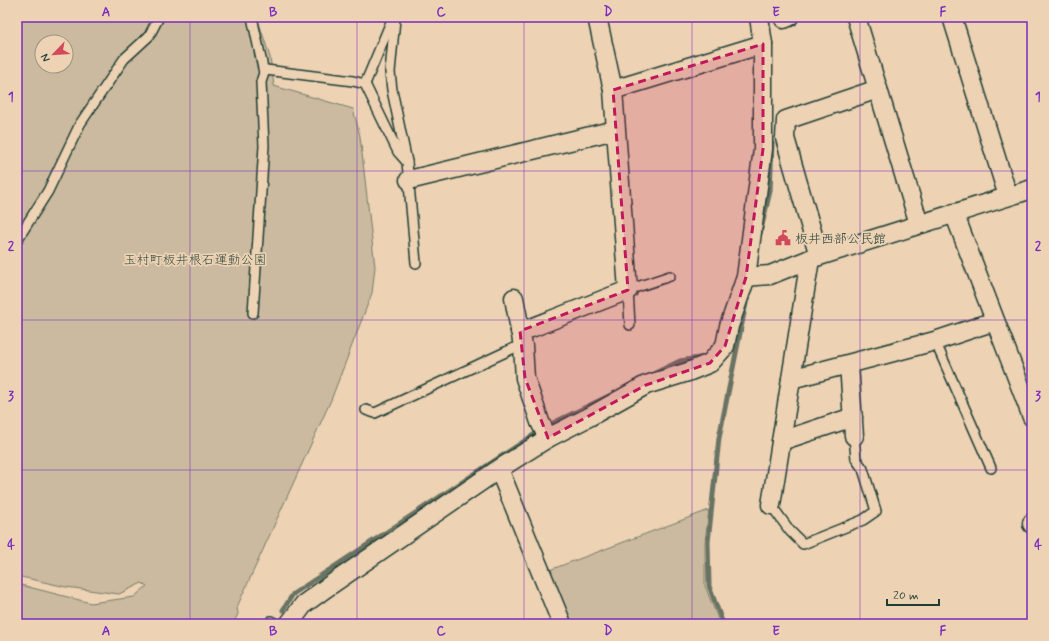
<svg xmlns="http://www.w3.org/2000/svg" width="1049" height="641" viewBox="0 0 1049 641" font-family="Mynerve,'Klee One',sans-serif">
	<rect width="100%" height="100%" fill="#edd2b4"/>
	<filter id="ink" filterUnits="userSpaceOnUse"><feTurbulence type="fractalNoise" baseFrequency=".025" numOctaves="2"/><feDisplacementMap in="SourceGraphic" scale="8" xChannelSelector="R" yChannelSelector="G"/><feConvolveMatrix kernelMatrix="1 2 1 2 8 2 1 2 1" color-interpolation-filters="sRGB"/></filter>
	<g filter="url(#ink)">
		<g fill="#cbba9f" stroke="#757c6a" fill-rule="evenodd">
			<path d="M17,17H257L270,57L274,86L353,109L360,136L375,267L372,293L331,400L237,607L238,614L233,624H17V584L91,603L134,597L147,586L142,583L119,594L66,587L17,576ZM42,42H66V66H42Z"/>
			<path d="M709,510L705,542V586L720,624H569L547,571Z"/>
		</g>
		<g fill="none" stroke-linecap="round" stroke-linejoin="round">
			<g stroke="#697363" stroke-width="5">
				<path d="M760,234L770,191L772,143"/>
				<path d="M649,376L680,361L705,357"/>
				<path d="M549,425L615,393"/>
				<path d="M283,610L293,594L538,432"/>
				<path d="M723,624L709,586L708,542L719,438L746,303"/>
			</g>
			<defs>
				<g id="lane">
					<path d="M252,17L264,73"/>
					<path d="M395,19L390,72L392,90L407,162L416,263"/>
					<path d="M365,84L398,152L407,162"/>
					<path d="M17,240L48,191L80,124L124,59L149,36L159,17"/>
					<path d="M253,313L264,146L261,82L264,73L266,70L353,81L365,84L393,17"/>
					<path d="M630,325L628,290L670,276"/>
					<path d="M935,341L991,468"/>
					<path d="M366,410L375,413L514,348L523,346"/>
					<path d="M771,505L790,531L803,544L863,520L876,511L863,469L856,459L854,436"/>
					<path d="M271,621L277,624"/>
				</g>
				<g id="street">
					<path d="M597,17L613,90"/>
					<path d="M856,17L919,224"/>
					<path d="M952,17L1008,196"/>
					<path d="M784,19L789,17"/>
					<path d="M409,180L615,130"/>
					<path d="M954,213L1032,417"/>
					<path d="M819,256L785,138L786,120L878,89"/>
					<path d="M746,277L770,275L810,259L1032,189"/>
					<path d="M514,298L523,346L525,378L540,422L548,438"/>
					<path d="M520,331L531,328L628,290L613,90L763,44"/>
					<path d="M849,364L854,436"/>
					<path d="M791,379L935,341L995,321"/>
					<path d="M781,441L853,417"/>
					<path d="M499,469L562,624"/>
					<path d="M771,505L810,259"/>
					<path d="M1032,523V524"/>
					<path d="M289,624L304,604L326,588L499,469L548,438L589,417L646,385L688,372L710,363L725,346L729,326L746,277L763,149V44L759,17"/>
				</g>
			</defs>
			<use href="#lane" stroke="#1f3d34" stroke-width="12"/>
			<use href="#street" stroke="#1f3d34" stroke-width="21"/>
			<use href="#lane" stroke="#edd2b4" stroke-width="9"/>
			<use href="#street" stroke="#edd2b4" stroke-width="18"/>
		</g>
	</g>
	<path fill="#c2185b" fill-opacity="0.2" stroke="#c2185b" stroke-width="3" stroke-dasharray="8 5" stroke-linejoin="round" d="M763,44V149L746,277L725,346L710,363L646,385L548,438L525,378L520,331L628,290L613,90Z"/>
	<path fill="none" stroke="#7b2cbf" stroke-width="1" stroke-opacity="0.55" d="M190,17V624M357,17V624M524,17V624M692,17V624M860,17V624M17,171H1032M17,320H1032M17,470H1032"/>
	<defs>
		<symbol id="civic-bare" viewBox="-9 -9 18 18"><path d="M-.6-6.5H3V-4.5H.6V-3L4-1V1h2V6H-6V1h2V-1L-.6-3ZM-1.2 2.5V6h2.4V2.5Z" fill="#d1495b" stroke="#edd2b4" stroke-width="2.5" paint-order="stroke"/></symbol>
	</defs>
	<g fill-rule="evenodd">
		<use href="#civic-bare" x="772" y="227" width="22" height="22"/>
	</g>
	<g text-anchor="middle" stroke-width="3.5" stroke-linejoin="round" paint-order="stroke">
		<g font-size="13" fill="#1f3d34" stroke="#edd2b4" text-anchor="start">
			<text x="795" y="243">板井西部公民館</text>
		</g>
		<g font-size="13" fill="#304a3f" stroke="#edd2b4">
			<text x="195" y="264">玉村町板井根石運動公園</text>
		</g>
	</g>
	<rect width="1049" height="641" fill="none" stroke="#edd2b4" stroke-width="44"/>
	<g transform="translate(54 54) rotate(245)"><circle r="19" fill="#edd2b4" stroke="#9b9681"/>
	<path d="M0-3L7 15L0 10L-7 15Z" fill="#d1495b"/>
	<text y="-6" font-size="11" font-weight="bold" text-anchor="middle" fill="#1f3d34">N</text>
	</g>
	<path d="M887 599v6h52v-6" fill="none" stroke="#1f3d34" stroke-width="2"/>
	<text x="893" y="599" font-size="12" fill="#1f3d34" stroke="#edd2b4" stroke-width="3" paint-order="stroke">20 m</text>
	<rect x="22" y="22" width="1005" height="597" fill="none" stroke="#7b2cbf" stroke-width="1.5"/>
	<g font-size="13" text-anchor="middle" font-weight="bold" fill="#7b2cbf">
		<text x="106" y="16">A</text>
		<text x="273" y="16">B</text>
		<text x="441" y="16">C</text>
		<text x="608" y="16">D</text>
		<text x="776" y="16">E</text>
		<text x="943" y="16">F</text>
		<text x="11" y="101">1</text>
		<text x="1038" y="101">1</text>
		<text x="11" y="250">2</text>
		<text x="1038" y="250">2</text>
		<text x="11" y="400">3</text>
		<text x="1038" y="400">3</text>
		<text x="11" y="549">4</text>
		<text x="1038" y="549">4</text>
		<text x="106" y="635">A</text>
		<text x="273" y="635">B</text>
		<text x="441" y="635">C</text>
		<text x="608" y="635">D</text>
		<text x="776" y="635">E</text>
		<text x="943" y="635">F</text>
	</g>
</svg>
